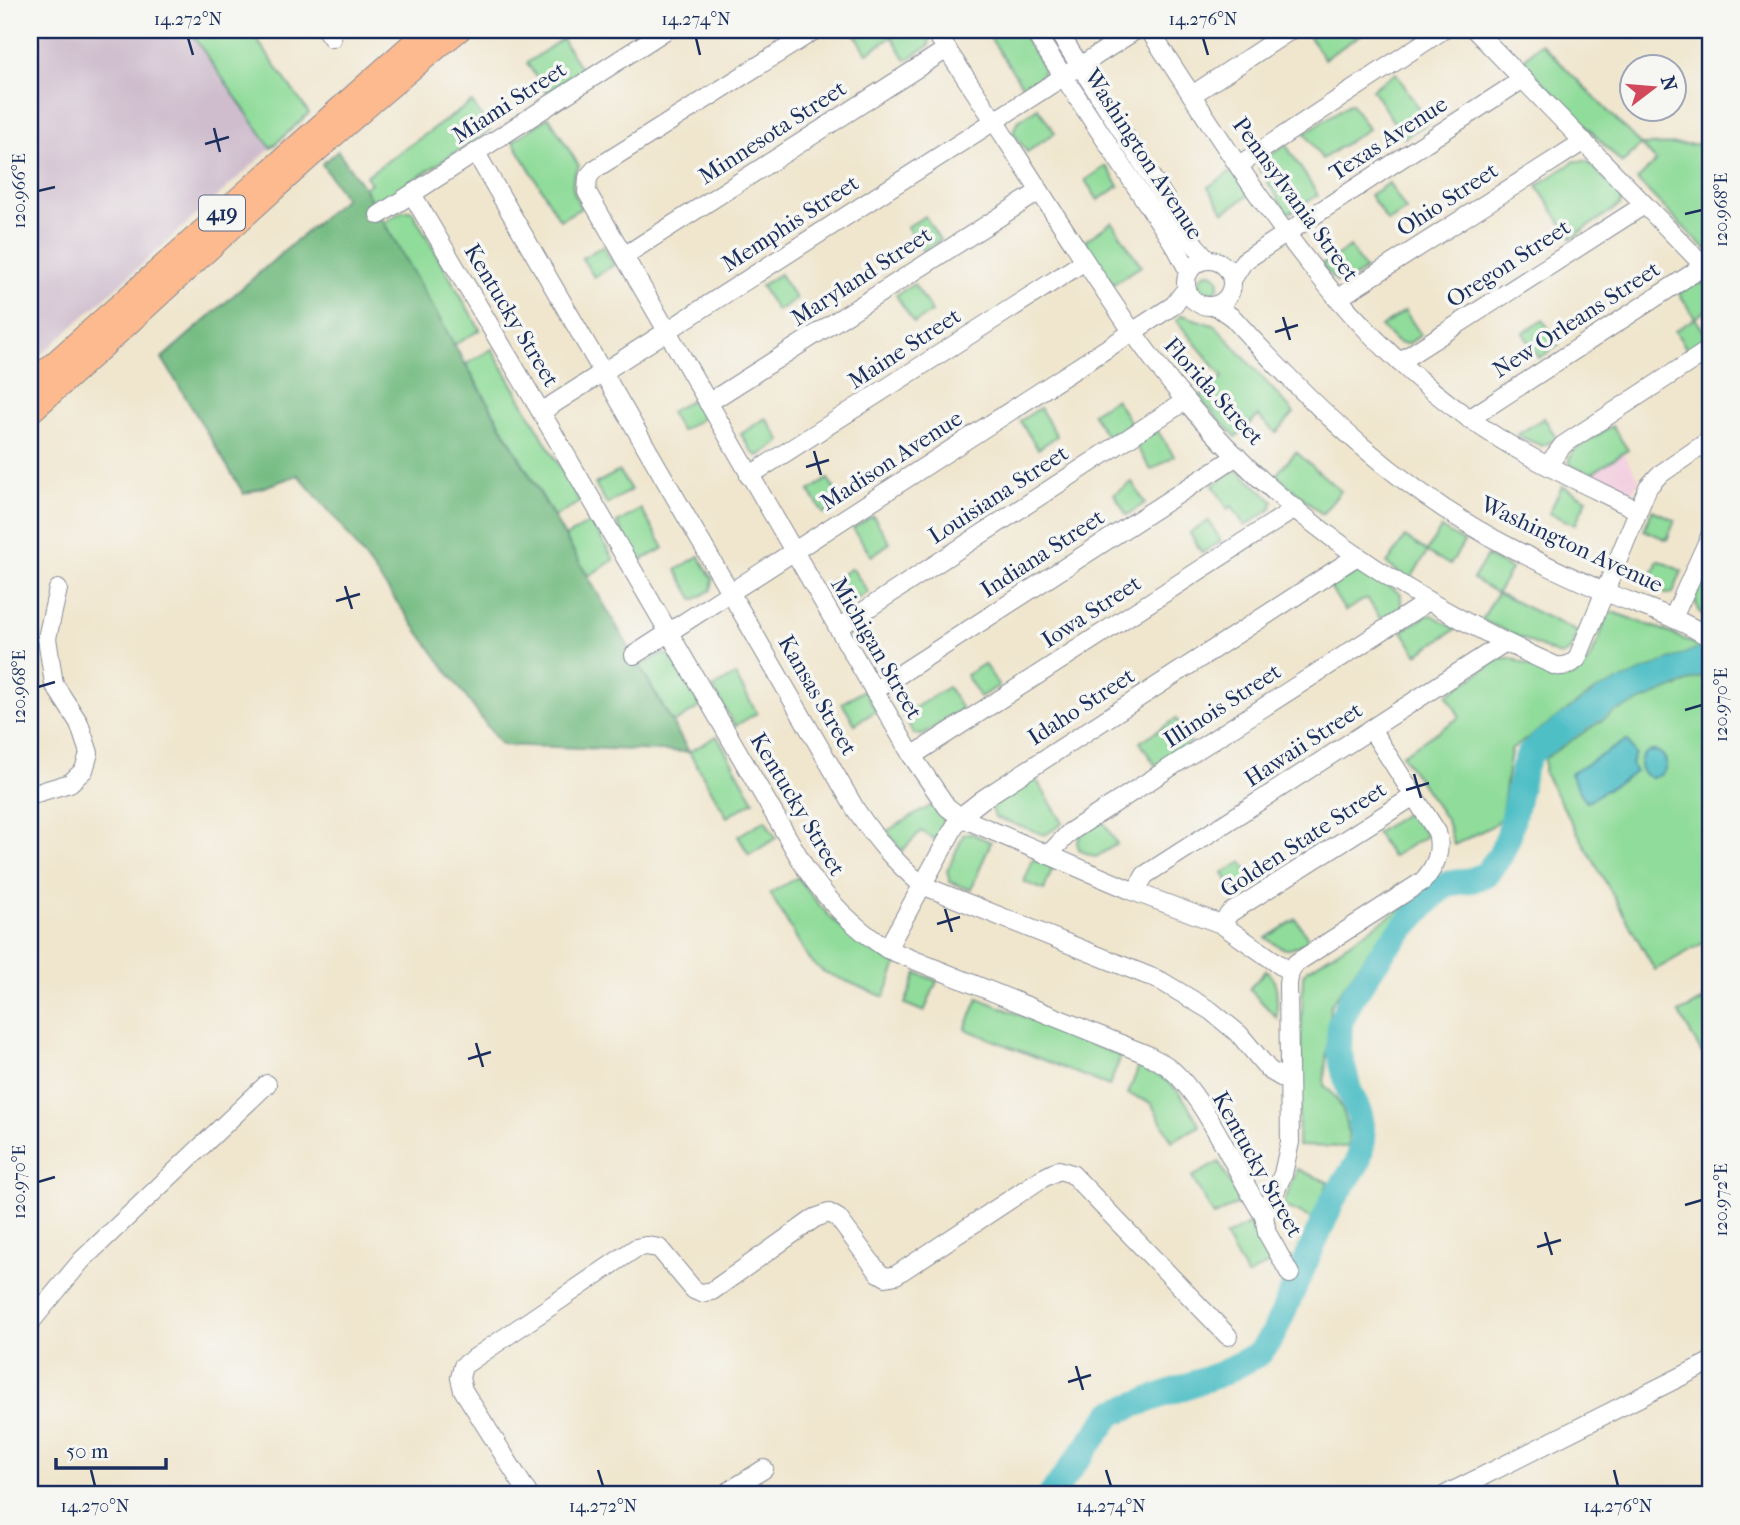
<svg xmlns="http://www.w3.org/2000/svg" width="1740" height="1525" viewBox="0 0 1740 1525" font-family="'IM FELL French Canon',serif">
	<rect width="100%" height="100%" fill="#f6f6f2"/>
	<filter id="ink" filterUnits="userSpaceOnUse"><feTurbulence type="fractalNoise" baseFrequency=".0143" numOctaves="2"/><feDisplacementMap in="SourceGraphic" scale="14" xChannelSelector="R" yChannelSelector="G"/><feConvolveMatrix kernelMatrix="1 2 1 2 8 2 1 2 1" color-interpolation-filters="sRGB"/></filter>
	<filter id="wash" filterUnits="userSpaceOnUse"><feTurbulence type="fractalNoise" baseFrequency=".00686" numOctaves="4" result="noise"/><feDisplacementMap in="SourceGraphic" scale="28" xChannelSelector="R" yChannelSelector="G"/><feGaussianBlur stdDeviation="1.57" result="paint"/><feColorMatrix in="noise" values="0 0 0 0 0 0 0 0 0 0 0 0 0 0 0 0 0 1.4 0 .05"/><feComposite in="paint" operator="in"/></filter>
	<g filter="url(#wash)">
		<rect width="100%" height="100%" fill="#f0e6ce"/>
		<path fill="#f3cfdf" d="M1623,453L1640,480L1629,495L1589,475Z"/>
		<path fill="#cfbdce" d="M45,30H189L271,148L30,365V60Z"/>
		<g fill="#90dc9a" stroke="#56867c" stroke-width="2">
			<path d="M189,30H250L309,113L271,148Z"/>
			<path d="M852,30H887L892,37L904,30H925L930,37L929,46L906,60L892,37L867,53Z"/>
			<path d="M985,30H1002L1023,35L1043,67L1042,76L1024,88Z"/>
			<path d="M1310,30H1368L1324,59L1306,32Z"/>
			<path d="M562,39L582,70L547,93L527,63Z"/>
			<path d="M1541,43L1641,145L1703,144L1710,133V250L1704,248L1637,180L1656,161L1641,145L1622,163L1522,61Z"/>
			<path d="M1396,73L1428,123L1404,138L1372,89Z"/>
			<path d="M472,102L490,130L374,206L364,188L371,183L366,176Z"/>
			<path d="M1351,103L1368,129L1322,159L1305,133Z"/>
			<path d="M1038,108L1055,133L1027,152L1013,132L1017,122Z"/>
			<path d="M549,117L579,166C568,181 573,192 581,208L560,220L513,141Z"/>
			<path d="M1286,145L1318,195L1292,212H1287L1259,169L1260,162Z"/>
			<path d="M1575,161H1587L1623,198L1620,205L1571,238L1537,186Z"/>
			<path d="M1106,166L1119,186L1098,200L1085,180Z"/>
			<path d="M1232,171L1249,195L1224,212L1208,187Z"/>
			<path d="M1389,183L1406,210L1388,222L1370,195Z"/>
			<path d="M403,211H412L480,330L454,345L384,223Z"/>
			<path d="M925,216L940,240L923,251L907,227Z"/>
			<path d="M1112,222L1141,266L1113,284L1085,241Z"/>
			<path d="M603,246L614,265L594,277L582,258Z"/>
			<path d="M1350,247L1365,270L1346,283L1337,282L1321,265Z"/>
			<circle cx="1209" cy="283" r="10"/>
			<path d="M780,274L796,299L777,311L761,286Z"/>
			<path d="M1695,283L1710,284V308L1695,318L1709,339L1689,352L1675,331L1695,318L1679,293Z"/>
			<path d="M914,284L932,312L914,323L896,295Z"/>
			<path d="M1405,311L1421,335L1408,344L1398,343L1381,327Z"/>
			<path d="M1182,315L1216,326L1294,413L1276,433L1258,416L1236,437L1199,398L1223,377L1176,320Z"/>
			<path d="M1543,320L1559,345L1539,358L1523,333Z"/>
			<path d="M492,349L580,502L554,517L466,364Z"/>
			<path d="M692,399L703,418L681,431L670,412Z"/>
			<path d="M1115,399L1131,423L1108,438L1092,413Z"/>
			<path d="M1040,408L1057,436L1038,449L1020,421Z"/>
			<path d="M766,418L781,441L759,456L753,453L741,434Z"/>
			<path d="M1544,418L1557,439L1542,446L1517,435Z"/>
			<path d="M1612,426L1628,450L1589,475L1570,465L1569,459L1573,451Z"/>
			<path d="M1157,430L1174,456L1151,470L1135,444Z"/>
			<path d="M1296,452L1341,491L1322,514L1276,475Z"/>
			<path d="M619,471L631,490L607,504L595,484Z"/>
			<path d="M1233,472H1240L1273,501L1271,509L1245,526L1232,506L1228,509L1213,485Z"/>
			<path d="M828,479L843,502L824,514L809,491Z"/>
			<path d="M1132,482L1145,503L1127,515L1114,494Z"/>
			<path d="M1562,486L1587,499L1575,525L1549,513Z"/>
			<path d="M641,509L664,548L640,561L617,523Z"/>
			<path d="M1652,510L1675,520L1667,540L1644,530Z"/>
			<path d="M873,516L890,543L871,556L853,528Z"/>
			<path d="M1209,521L1221,541L1202,553L1190,533Z"/>
			<path d="M591,522L614,560L588,576L565,537Z"/>
			<path d="M1441,528L1464,542L1450,565L1427,552L1410,580L1387,564L1405,537L1427,551Z"/>
			<path d="M699,556L713,580L711,590L694,600L676,570Z"/>
			<path d="M1487,556L1511,569L1497,593L1578,632L1570,651L1561,656L1482,620L1497,593L1473,579Z"/>
			<path d="M1658,560L1682,571L1673,593L1666,594L1647,587Z"/>
			<path d="M1710,562V621C1683,603 1700,587 1710,562Z"/>
			<path d="M852,568L868,592L850,603H842L829,583Z"/>
			<path d="M1362,569L1401,594V608L1381,620L1367,598L1345,611L1330,587Z"/>
			<path d="M1612,612L1663,630L1701,647L1595,691L1511,750L1501,818L1492,826L1454,845L1447,821L1402,755L1460,717L1447,695L1501,658H1511L1556,678C1589,684 1598,638 1608,614Z"/>
			<path d="M1432,615L1456,629L1417,654L1402,631L1426,616Z"/>
			<path d="M661,654L670,655L700,707L673,723L640,667Z"/>
			<path d="M984,664L999,686L980,697L966,675Z"/>
			<path d="M1710,673V939L1655,970L1544,773L1545,758L1616,711Z"/>
			<path d="M735,675L757,713L735,726L713,688Z"/>
			<path d="M948,687L962,709L923,735L914,734L903,715Z"/>
			<path d="M864,690L876,711L855,724L842,703Z"/>
			<path d="M1176,719L1191,742L1155,765L1140,742Z"/>
			<path d="M717,736L754,801L727,817L689,752Z"/>
			<path d="M1034,776L1063,823L1045,835L995,817L992,808L996,800Z"/>
			<path d="M932,805L943,818V824L934,839L921,831L902,851L887,831Z"/>
			<path d="M1405,814L1413,816L1426,836L1392,857L1376,833Z"/>
			<path d="M765,820L776,838L749,855L738,836Z"/>
			<path d="M1103,821L1117,844L1096,857L1080,851L1077,843L1081,834Z"/>
			<path d="M970,833L991,842L971,890L950,882L947,871L964,834Z"/>
			<path d="M1033,859L1053,867L1044,890L1024,882Z"/>
			<path d="M1242,862L1256,884L1237,896L1223,873Z"/>
			<path d="M798,877C823,914 854,945 897,964L884,997L824,972L810,961L770,893Z"/>
			<path d="M1436,886L1371,948L1330,1006L1324,1085C1343,1102 1350,1122 1348,1147L1298,1146L1303,975L1306,971Z"/>
			<path d="M1296,919L1309,940C1287,953 1286,952 1266,938Z"/>
			<path d="M1266,970C1281,985 1276,998 1277,1018L1249,989Z"/>
			<path d="M917,973L937,981L924,1012L905,1004Z"/>
			<path d="M1710,997V1048L1702,1053L1679,1013Z"/>
			<path d="M978,998L1121,1056L1109,1086L965,1029Z"/>
			<path d="M1140,1064C1174,1082 1182,1093 1200,1126L1172,1141L1151,1103L1128,1094Z"/>
			<path d="M1219,1162L1240,1202L1214,1216L1192,1177Z"/>
			<path d="M1297,1169L1328,1182L1313,1219L1283,1206Z"/>
			<path d="M1251,1223L1272,1262L1247,1276L1225,1236Z"/>
		</g>
		<path fill="#74bc82" stroke="#487670" stroke-width="2" d="M338,151L364,188L689,752L501,745L338,521L298,475L244,494L162,358L345,198L322,164Z"/>
		<g fill="#50bfc6" stroke="#367792" stroke-width="2">
			<path d="M1627,740L1635,754L1631,764L1636,772L1586,802L1570,774Z"/>
			<circle cx="1653" cy="764" r="13"/>
		</g>
		<g fill="none" stroke-linecap="round" stroke-linejoin="round">
			<path stroke="#50bfc6" stroke-width="26" d="M1051,1495L1112,1413L1223,1373L1260,1353L1274,1333L1332,1202L1358,1162L1363,1140L1360,1115L1349,1090L1339,1051L1340,1023L1352,997L1386,947L1435,894L1447,884L1472,880L1486,874L1500,856L1509,835L1524,768L1529,755L1540,745L1605,701L1707,659"/>
		</g>
	</g>
	<g filter="url(#ink)">
		<g fill="none" stroke-linecap="round" stroke-linejoin="round">
			<defs>
				<g id="minor">
					<path d="M326,30L332,38"/>
					<path d="M815,30L595,169L588,177L587,192L912,756L947,807L960,817L1135,892L1221,924L1290,972"/>
					<path d="M934,30C976,93 1018,157 1059,221C1099,282 1137,343 1184,399C1282,518 1417,604 1556,666C1565,667 1571,665 1577,659L1648,487L1659,475L1710,440"/>
					<path d="M1033,30L1177,249L1189,272"/>
					<path d="M1057,30L1195,245L1208,260"/>
					<path d="M1149,30C1242,170 1328,321 1470,419C1521,456 1581,482 1637,510"/>
					<path d="M1475,30L1710,272"/>
					<path d="M1192,95L1291,30"/>
					<path d="M476,153L856,810C877,841 894,861 922,885L1161,981L1211,1011L1239,1034L1269,1070L1288,1081"/>
					<path d="M1239,165L1443,30"/>
					<path d="M412,194L541,412L806,869C828,902 853,927 887,949L1148,1055C1154,1059 1161,1062 1167,1066C1205,1095 1236,1174 1264,1216L1267,1233L1290,1274"/>
					<path d="M379,215L666,30"/>
					<path d="M624,256L947,49"/>
					<circle cx="1209" cy="283" r="23"/>
					<path d="M1232,280L1244,261L1523,79"/>
					<path d="M1337,299L1584,141"/>
					<path d="M1216,306L1233,318C1315,409 1402,492 1511,548C1546,565 1582,583 1618,597C1650,609 1681,619 1710,638"/>
					<path d="M1399,362L1644,205"/>
					<path d="M708,403L1040,191"/>
					<path d="M541,412L1136,30"/>
					<path d="M1469,419L1710,262"/>
					<path d="M1548,465L1563,445L1710,349"/>
					<path d="M749,476L1085,261"/>
					<path d="M1673,618L1710,536"/>
					<path d="M838,628L1185,401"/>
					<path d="M634,655L1174,305L1186,289"/>
					<path d="M874,691L1237,456"/>
					<path d="M912,756L1296,508"/>
					<path d="M30,795L70,783L84,770L89,753L79,723L54,684L47,638L58,589"/>
					<path d="M1048,855L1070,832L1427,602"/>
					<path d="M1135,892L1145,875L1504,643"/>
					<path d="M1221,924L1230,913L1414,796"/>
					<path d="M887,949L960,817L983,799L1357,556"/>
					<path d="M1264,1216L1283,1174L1290,1142L1288,984L1290,972L1296,963L1423,881C1436,866 1442,852 1437,832L1371,729"/>
					<path d="M30,1323L82,1260L267,1084"/>
					<path d="M529,1495L463,1390L460,1378L463,1366L636,1248L646,1246L659,1248L694,1290L701,1293L712,1291L815,1218L829,1213L838,1218L879,1273L886,1277L896,1275L1041,1179L1059,1170L1072,1174L1228,1336"/>
					<path d="M723,1495L764,1469"/>
					<path d="M1445,1495L1710,1362"/>
				</g>
				<g id="major">
					<path d="M30,385L428,30"/>
					<path d="M30,412C174,285 309,149 459,30"/>
				</g>
			</defs>
			<use href="#minor" stroke="#868a96" stroke-width="20"/>
			<use href="#major" stroke="#868a96" stroke-width="25"/>
			<use href="#minor" stroke="#fff" stroke-width="18"/>
			<use href="#major" stroke="#fcba8e" stroke-width="23"/>
		</g>
	</g>
	<path fill="none" stroke="#1b2f5e" stroke-width="2.5" d="M188,38L193,55M696,38L700,55M1203,38L1208,55M214,128L220,152M205,144L229,137M38,191L55,187M1685,214L1702,210M1283,317L1290,340M1275,332L1298,325M814,451L821,475M806,467L829,460M345,586L352,609M336,601L360,594M38,687L55,682M1685,710L1702,705M1414,774L1421,798M1406,790L1429,783M945,909L952,932M937,924L960,917M476,1043L483,1067M468,1059L491,1052M38,1182L55,1177M1685,1205L1702,1200M1545,1232L1552,1255M1537,1247L1561,1240M1076,1366L1083,1390M1068,1382L1091,1375M91,1470L95,1486M598,1470L603,1486M1106,1470L1111,1486M1614,1470L1618,1486"/>
	<g text-anchor="middle" stroke-width="7" stroke-linejoin="round" paint-order="stroke">
		<rect fill="#f6f6f2" stroke="#5d6b8a" stroke-width="2" x="199" y="195.5" width="46" height="35" rx="5"/>
		<g font-size="21" font-weight="bold" fill="#1b2f5e">
			<text x="222" y="220">419</text>
		</g>
		<g font-size="23" fill="#1b2f5e" stroke="#f6f6f2">
			<text transform="translate(509 102) rotate(-33)" y="8">Miami Street</text>
			<text transform="translate(772 132) rotate(-33)" y="8">Minnesota Street</text>
			<text transform="translate(1388 138) rotate(-33)" y="8">Texas Avenue</text>
			<text transform="translate(1144 154) rotate(57)" y="8">Washington Avenue</text>
			<text transform="translate(1296 199) rotate(54)" y="8">Pennsylvania Street</text>
			<text transform="translate(1447 199) rotate(-33)" y="8">Ohio Street</text>
			<text transform="translate(790 223) rotate(-33)" y="8">Memphis Street</text>
			<text transform="translate(1508 263) rotate(-33)" y="8">Oregon Street</text>
			<text transform="translate(861 276) rotate(-33)" y="8">Maryland Street</text>
			<text transform="translate(512 315) rotate(59)" y="8">Kentucky Street</text>
			<text transform="translate(1576 319) rotate(-33)" y="8">New Orleans Street</text>
			<text transform="translate(904 348) rotate(-33)" y="8">Maine Street</text>
			<text transform="translate(1214 391) rotate(48)" y="8">Florida Street</text>
			<text transform="translate(891 460) rotate(-33)" y="8">Madison Avenue</text>
			<text transform="translate(998 494) rotate(-33)" y="8">Louisiana Street</text>
			<text transform="translate(1572 544) rotate(25)" y="8">Washington Avenue</text>
			<text transform="translate(1042 553) rotate(-33)" y="8">Indiana Street</text>
			<text transform="translate(1091 611) rotate(-33)" y="8">Iowa Street</text>
			<text transform="translate(877 648) rotate(60)" y="8">Michigan Street</text>
			<text transform="translate(818 695) rotate(60)" y="8">Kansas Street</text>
			<text transform="translate(1222 705) rotate(-33)" y="8">Illinois Street</text>
			<text transform="translate(1081 706) rotate(-33)" y="8">Idaho Street</text>
			<text transform="translate(1303 744) rotate(-33)" y="8">Hawaii Street</text>
			<text transform="translate(798 804) rotate(59)" y="8">Kentucky Street</text>
			<text transform="translate(1303 839) rotate(-33)" y="8">Golden State Street</text>
			<text transform="translate(1258 1164) rotate(61)" y="8">Kentucky Street</text>
		</g>
	</g>
	<rect width="1740" height="1525" fill="none" stroke="#f6f6f2" stroke-width="77"/>
	<g transform="translate(1653 88) rotate(74)"><circle r="33" fill="#f6f6f2" stroke="#9ea6b7" stroke-width="2"/>
	<path d="M0-5L12 26L0 18L-12 26Z" fill="#d1495b"/>
	<text y="-10" font-size="19" font-weight="bold" text-anchor="middle" fill="#1b2f5e">N</text>
	</g>
	<path d="M56 1458v10h110v-10" fill="none" stroke="#1b2f5e" stroke-width="3.5"/>
	<text x="66" y="1458" font-size="21" fill="#1b2f5e" stroke="#f6f6f2" stroke-width="5" paint-order="stroke">50 m</text>
	<rect x="38" y="38" width="1664" height="1448" fill="none" stroke="#1b2f5e" stroke-width="2.5"/>
	<g font-size="18" text-anchor="middle" fill="#1b2f5e">
		<text x="188" y="25">14.272°N</text>
		<text x="696" y="25">14.274°N</text>
		<text x="1203" y="25">14.276°N</text>
		<text transform="translate(19 191) rotate(-90)" y="6">120.966°E</text>
		<text transform="translate(1721 210) rotate(-90)" y="6">120.968°E</text>
		<text transform="translate(19 687) rotate(-90)" y="6">120.968°E</text>
		<text transform="translate(1721 705) rotate(-90)" y="6">120.970°E</text>
		<text transform="translate(19 1182) rotate(-90)" y="6">120.970°E</text>
		<text transform="translate(1721 1200) rotate(-90)" y="6">120.972°E</text>
		<text x="95" y="1512">14.270°N</text>
		<text x="603" y="1512">14.272°N</text>
		<text x="1111" y="1512">14.274°N</text>
		<text x="1618" y="1512">14.276°N</text>
	</g>
</svg>
